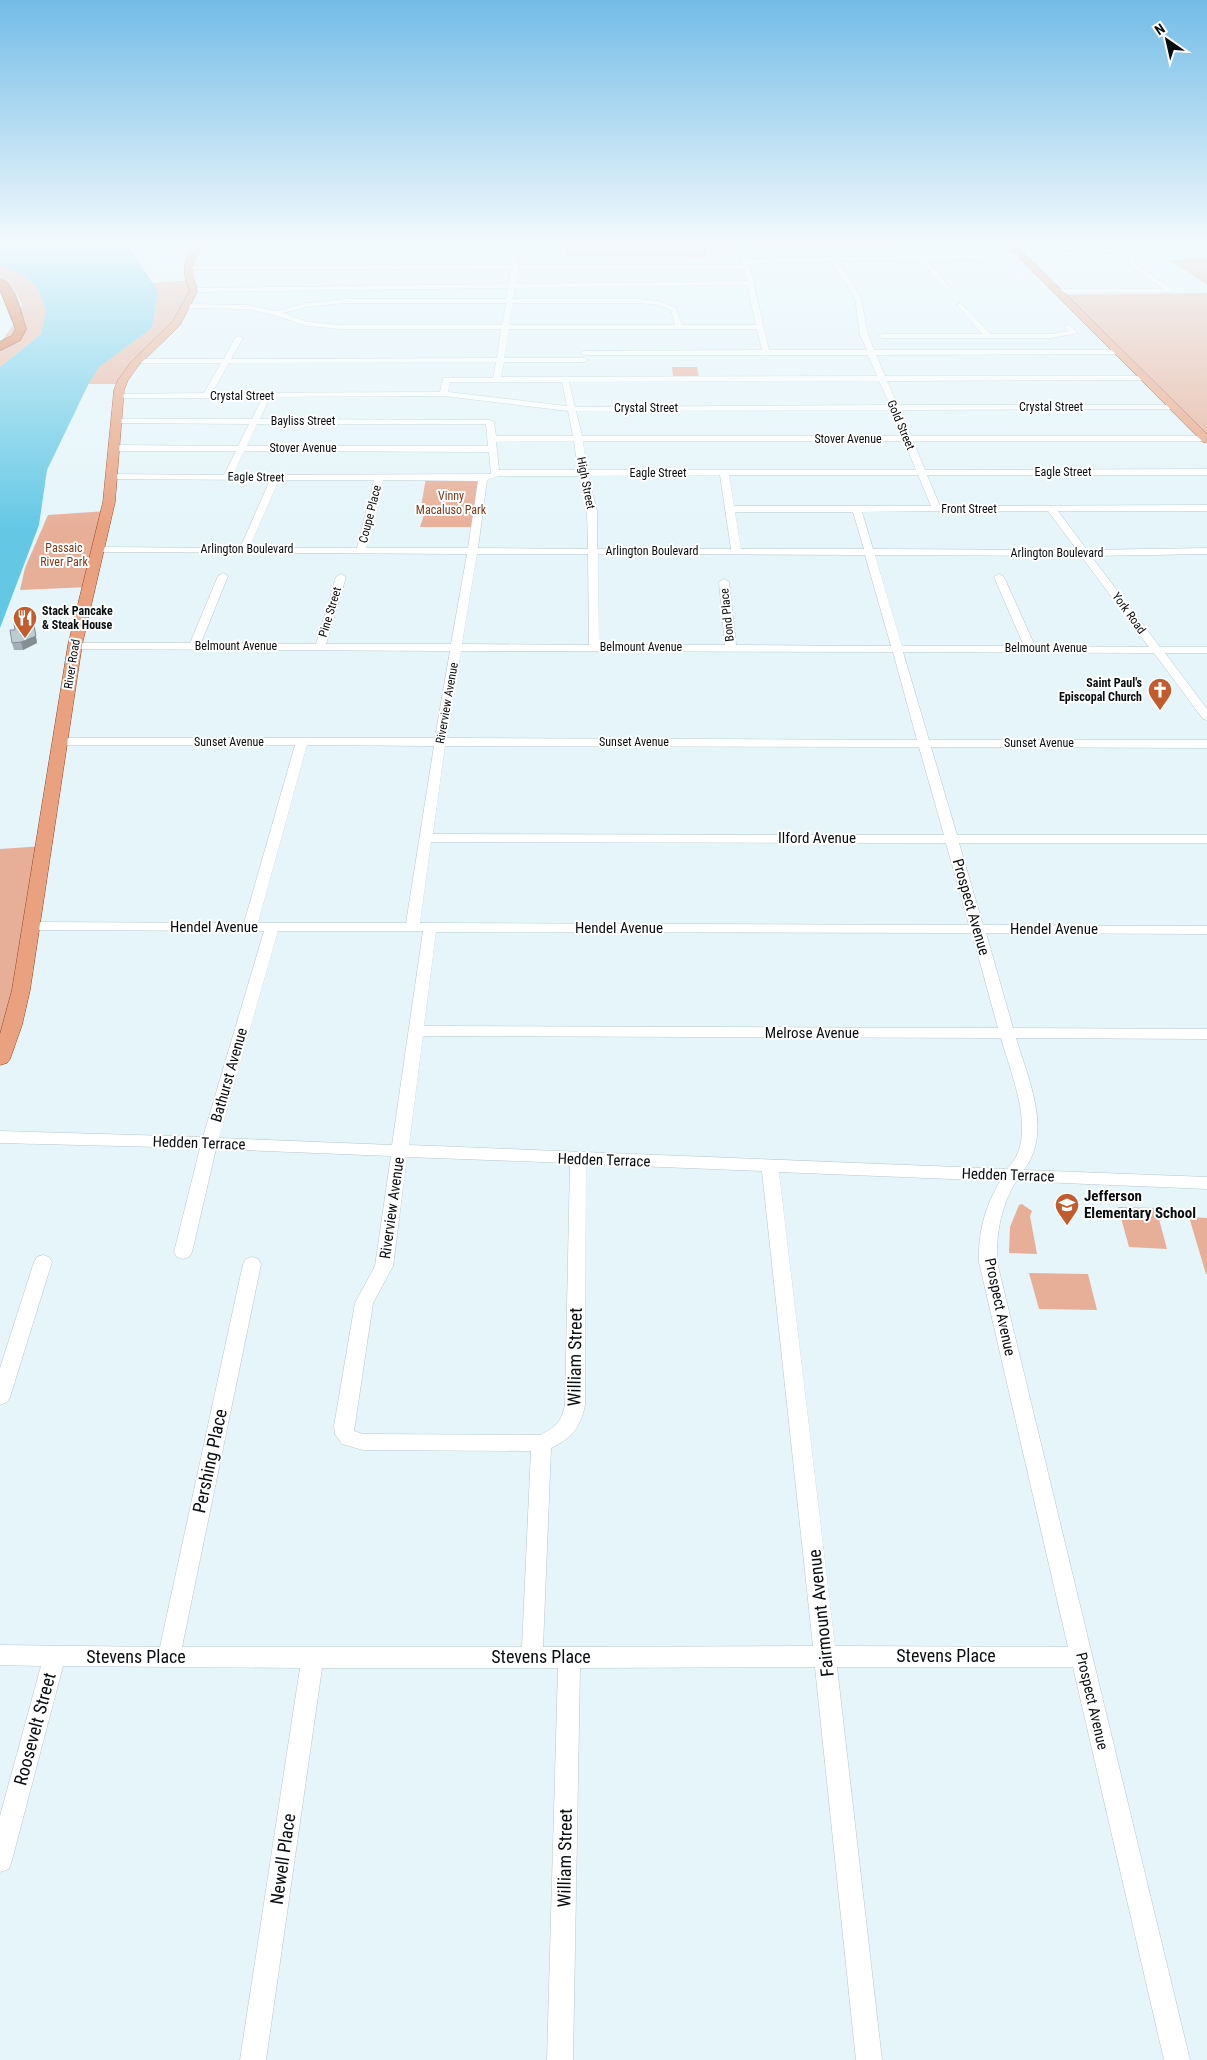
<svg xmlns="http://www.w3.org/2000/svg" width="1207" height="2060" viewBox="0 0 1207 2060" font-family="'Roboto Condensed',sans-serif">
	<rect width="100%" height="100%" fill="#e5f5fa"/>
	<g fill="#e8af98">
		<path d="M733,241L736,249L744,250H706V257L566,256V246L208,242Z"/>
		<path d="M747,241H934H923V243L914,244L913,246L750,249Z"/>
		<path d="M1207,258V285L1170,260Z"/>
		<path d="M0,265L23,275L37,287L46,310L41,334L0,367V343L14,324L22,304L13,288L0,276Z"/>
		<path d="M189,280L192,285L188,306L121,384H88L98,367L152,328L158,291L152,283Z"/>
		<path d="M1207,293V440L1061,295Z"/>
		<path d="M672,367H697L699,377L673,376Z"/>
		<path d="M426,478H483L477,527H420L425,512H420Z"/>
		<path d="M107,511L88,587L20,590L25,568L48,515Z"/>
		<path d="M43,846L0,1059V849Z"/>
		<path d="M1022,1204L1032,1211L1030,1216L1037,1254L1009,1253L1010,1227L1019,1205Z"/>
		<path d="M1118,1207L1156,1208L1167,1249L1129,1247Z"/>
		<path d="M1189,1217L1207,1218V1274H1206Z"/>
		<path d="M1029,1273L1088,1274L1097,1310L1039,1309Z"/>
	</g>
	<path fill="#64c8e5" d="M0,241H132L126,243L158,291L152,328L99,367L89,383L47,470L39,525L0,628V367L41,334L46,310L37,287L23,275L0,265Z"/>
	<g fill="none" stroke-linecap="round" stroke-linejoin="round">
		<defs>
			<g id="minor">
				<path d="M201,241L515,245L518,247V265H743L738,241H744L748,259L1022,254L1207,243V247L1022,258L927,260L950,288L947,290L920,260L838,261L861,298L868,335L874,350H1118L1122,352L1118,354L876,355L885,376H1145L1149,378L1145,380L887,381L898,405H1174L1178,407L1174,409L900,410L911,436H1207V440L1205,441H913L925,470L1207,469V475H927L940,506L1207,505V511H1058L1087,550L1207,548V554L1091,556L1160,647H1207V653H1165L1207,709V720L1203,719L1154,653L903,652L929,740H1207V748L931,747L957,835H1207V843H959L983,925L1207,926V934L986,933L1013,1028L1207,1029V1039L1016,1038C1028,1079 1053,1131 1024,1170L1207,1177V1189L1016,1181C1001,1207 996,1232 997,1262L1190,2060H1164L1073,1667H837L882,2060H856L815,1667L580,1668L573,2060H547L558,1668H322L266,2060H240L300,1668L63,1666L12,1860L9,1869L0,1872V1816L41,1666L0,1665V1645L160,1647L243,1264L246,1259L252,1257L258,1259L261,1264L182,1647H522L531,1451L363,1450L342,1444L335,1434L334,1426L355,1303L375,1266L391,1156L216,1149L192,1252L189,1257L183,1259L177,1257L174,1252L200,1148L0,1143V1131L203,1137L264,931L31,930L24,926L31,922L244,923L295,745H60L56,744L54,741L56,738H435L450,651L75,649L70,646L75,643H190L218,576L223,573L228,576L201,643L316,644L336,577L341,574L346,577L326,644H451L467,554L94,552L92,550L97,547L240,548L270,480L108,479V475L111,474L224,475L236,451H114L110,448L114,445L238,446L249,424L116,423H113V419H252L262,398H119L115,396L119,394L204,393L221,363H140L136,361L140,359H224L235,338L239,336L243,338L231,359L497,358L501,329H340L307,326L274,315L248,309L188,308L184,306L188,304L248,305L276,311L307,303L345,299H506L508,288L194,292L191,290L194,288L509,284L511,269H188L186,268V266L512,265V249L199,244L198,243ZM831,261L855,298L860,335L867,350H769L749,263ZM518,269H744L747,281L516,284ZM747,285L756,325H682L676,308L659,301L638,299H513L515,288ZM345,303H506L502,325H340L308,322L283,313L307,307ZM513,303H638L658,305L671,310L675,325H509ZM509,329H757L762,350L584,351L580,353L584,355H868L877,376L501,377L504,362H584L588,360L584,358H504ZM496,362L493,378H443L440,392L212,393L229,363ZM879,381L890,405L575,407L569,382ZM450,382H562L567,406L448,392ZM444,396L568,411L573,436H496L494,422L490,420L260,419L270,397ZM892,410L902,436H582L576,411ZM257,424H486L488,446H247ZM574,441L578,470H499L496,442ZM583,441H904L916,470H587ZM244,451L489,452L491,474L233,475ZM720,475L731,549H597V511L588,476ZM729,475H918L931,506H734ZM499,476H579L587,511L588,549L478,548L487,480ZM279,480H374L357,548H249ZM383,480L478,481L468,548H366ZM935,511H1048L1077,550L873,549L862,512ZM735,512H853L864,549H741ZM477,554H588L589,645L462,644ZM598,554L865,555L891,646L736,645L729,582L724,579L719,582L725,645H599ZM875,555L1081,556L1149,647L1035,646L1004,577L999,574L994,577L1024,646H902ZM461,651L893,652L917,740L447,738ZM307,745L434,746L406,923H258ZM445,746L919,747L944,835L433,834ZM431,842L946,843L969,925L420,923ZM278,931H423L392,1145L219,1138ZM436,932L972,933L998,1028L424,1026ZM423,1036L1001,1038C1010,1071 1033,1124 1016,1157C1014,1161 1010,1165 1007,1169L409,1145ZM407,1157L570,1163L565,1405C562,1421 555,1428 540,1435L363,1434L354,1431L373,1303L393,1266ZM586,1164L762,1171L813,1646L543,1647L551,1448C571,1439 581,1427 585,1405ZM779,1172L1000,1181C985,1207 978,1232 979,1262L1068,1647L835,1646Z"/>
				<path d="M1131,261L1173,290V292L1057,293L1054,291L1057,289H1164L1129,264L1128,263Z"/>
				<path d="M961,303L990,334H1051L1069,331L1064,326L1068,324L1078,333L1051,338H882L878,336L882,334H982L957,305Z"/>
				<path d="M43,1255L49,1257L52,1262L10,1397L7,1402L0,1405V1368L34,1262L37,1257Z"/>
			</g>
			<g id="major">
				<path d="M198,241H207C193,257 188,270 198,290L180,325L138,366L128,380L124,390L115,502L82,645L30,990L22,1025L10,1059L7,1063L0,1065V1034L12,990L68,645L103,502L114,390L118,380L131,362L173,321L190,290C180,271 184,256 198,241Z"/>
				<path d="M1003,241H1012L1207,434V443L1203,442Z"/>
			</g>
			<path id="highway" d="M0,279C16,284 21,315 26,329L20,340L0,350V342L12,336L16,329L0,289Z"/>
		</defs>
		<use href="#minor" stroke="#b8c7cc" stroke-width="1"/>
		<use href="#major" stroke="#924521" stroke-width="1"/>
		<use href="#highway" stroke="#924521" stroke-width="2"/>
		<use href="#minor" fill="#fff" fill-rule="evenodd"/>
		<use href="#major" fill="#eaa17f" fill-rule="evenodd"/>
		<use href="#highway" fill="#dc632a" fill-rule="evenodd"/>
	</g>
	<path fill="#a3afb5" d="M33,620L37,643L23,650H14L12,643Z"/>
	<path fill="#848f93" d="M33,620L37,643L23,650L21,642Z"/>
	<path fill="#bdccd2" stroke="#848f93" d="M33,620L36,636L21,642L12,643L10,630H15L14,623Z"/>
	<linearGradient id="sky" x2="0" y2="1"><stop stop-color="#73bce7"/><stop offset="0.46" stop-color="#f3fafd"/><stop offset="1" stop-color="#f3fafd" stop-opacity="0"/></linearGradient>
	<rect width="1207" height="529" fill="url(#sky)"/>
	<defs>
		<symbol id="restaurant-pin" viewBox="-11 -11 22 30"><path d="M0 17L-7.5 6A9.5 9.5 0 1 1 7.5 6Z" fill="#c25c2e" stroke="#fff"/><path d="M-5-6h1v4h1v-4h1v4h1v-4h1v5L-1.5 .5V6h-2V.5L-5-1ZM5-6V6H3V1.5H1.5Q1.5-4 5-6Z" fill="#fff"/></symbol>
		<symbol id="church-pin" viewBox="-11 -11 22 30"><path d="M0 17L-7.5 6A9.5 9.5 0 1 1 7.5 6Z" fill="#c25c2e" stroke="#fff"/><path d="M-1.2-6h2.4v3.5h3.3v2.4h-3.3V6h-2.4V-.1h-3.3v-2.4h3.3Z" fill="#fff"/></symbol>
		<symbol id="school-pin" viewBox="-11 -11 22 30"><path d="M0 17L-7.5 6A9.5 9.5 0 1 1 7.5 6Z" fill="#c25c2e" stroke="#fff"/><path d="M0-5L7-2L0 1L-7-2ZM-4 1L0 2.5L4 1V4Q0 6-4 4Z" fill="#fff"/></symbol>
	</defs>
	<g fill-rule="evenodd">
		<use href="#restaurant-pin" x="11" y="604" width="28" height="38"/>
		<use href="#church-pin" x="1146" y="676" width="28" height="38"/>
		<use href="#school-pin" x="1053" y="1191" width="28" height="38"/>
	</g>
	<g text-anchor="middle" stroke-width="4" stroke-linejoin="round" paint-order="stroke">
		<g font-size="12" fill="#080d0f" stroke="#fff">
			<text x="242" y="400">Crystal Street</text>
			<text x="1051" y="411">Crystal Street</text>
			<text x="646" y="412">Crystal Street</text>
			<text x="303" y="425">Bayliss Street</text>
			<text transform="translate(901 425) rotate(67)" y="4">Gold Street</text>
			<text x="848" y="443">Stover Avenue</text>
			<text x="303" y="452">Stover Avenue</text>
			<text x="1063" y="476">Eagle Street</text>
			<text x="658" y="477">Eagle Street</text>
			<text transform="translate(256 477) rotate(1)" y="4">Eagle Street</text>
			<text transform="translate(586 483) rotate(79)" y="4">High Street</text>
			<text x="969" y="513">Front Street</text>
			<text transform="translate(370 514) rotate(-76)" y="4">Coupe Place</text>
			<text x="247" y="553">Arlington Boulevard</text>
			<text x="652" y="555">Arlington Boulevard</text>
			<text x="1057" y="557">Arlington Boulevard</text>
			<text transform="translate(330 612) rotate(-73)" y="4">Pine Street</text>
			<text transform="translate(1129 613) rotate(54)" y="4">York Road</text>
			<text transform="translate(727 615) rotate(-96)" y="4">Bond Place</text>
			<text x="236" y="650">Belmount Avenue</text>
			<text x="641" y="651">Belmount Avenue</text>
			<text x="1046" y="652">Belmount Avenue</text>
			<text transform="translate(72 664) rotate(-81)" y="4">River Road</text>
			<text transform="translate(447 703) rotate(-80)" y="4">Riverview Avenue</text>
			<text x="229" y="746">Sunset Avenue</text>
			<text x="634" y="746">Sunset Avenue</text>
			<text x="1039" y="747">Sunset Avenue</text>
		</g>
		<g font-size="12" fill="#7d3818" stroke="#fff">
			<text x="451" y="500">Vinny<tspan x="451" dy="14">Macaluso Park</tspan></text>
			<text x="64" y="552">Passaic<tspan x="64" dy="14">River Park</tspan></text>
		</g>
		<g font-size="12" font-weight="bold" fill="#080d0f" stroke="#fff" text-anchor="start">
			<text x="42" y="615">Stack Pancake<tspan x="42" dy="14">&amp; Steak House</tspan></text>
			<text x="1142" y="687" text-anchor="end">Saint Paul's<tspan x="1142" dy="14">Episcopal Church</tspan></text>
		</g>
		<g font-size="15" fill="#080d0f" stroke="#fff">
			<text x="817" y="843">Ilford Avenue</text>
			<text transform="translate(971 907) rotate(74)" y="5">Prospect Avenue</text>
			<text x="214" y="932">Hendel Avenue</text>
			<text x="619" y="933">Hendel Avenue</text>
			<text x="1054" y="934">Hendel Avenue</text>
			<text x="812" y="1038">Melrose Avenue</text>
			<text transform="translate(229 1075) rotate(-74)" y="5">Bathurst Avenue</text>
			<text transform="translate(199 1143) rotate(2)" y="5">Hedden Terrace</text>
			<text transform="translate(604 1160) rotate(2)" y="5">Hedden Terrace</text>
			<text transform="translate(1008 1175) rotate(2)" y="5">Hedden Terrace</text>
			<text transform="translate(392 1208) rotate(-82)" y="5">Riverview Avenue</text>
			<text transform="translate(1000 1307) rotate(78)" y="5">Prospect Avenue</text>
			<text transform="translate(1092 1701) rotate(77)" y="5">Prospect Avenue</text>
		</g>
		<g font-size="15" font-weight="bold" fill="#080d0f" stroke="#fff" text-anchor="start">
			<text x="1084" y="1201">Jefferson<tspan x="1084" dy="17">Elementary School</tspan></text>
		</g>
		<g font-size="18" fill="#080d0f" stroke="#fff">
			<text transform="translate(575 1357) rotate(-89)" y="6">William Street</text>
			<text transform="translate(210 1461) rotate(-78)" y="6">Pershing Place</text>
			<text transform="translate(821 1613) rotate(-96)" y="6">Fairmount Avenue</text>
			<text x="946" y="1662">Stevens Place</text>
			<text x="136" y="1663">Stevens Place</text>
			<text x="541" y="1663">Stevens Place</text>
			<text transform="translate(35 1729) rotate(-75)" y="6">Roosevelt Street</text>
			<text transform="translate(565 1858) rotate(-89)" y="6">William Street</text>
			<text transform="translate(283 1859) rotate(-82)" y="6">Newell Place</text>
		</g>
	</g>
	<g transform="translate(1167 40) rotate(326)" stroke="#ffffff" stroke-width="4" paint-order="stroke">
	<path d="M0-4L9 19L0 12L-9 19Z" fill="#080d0f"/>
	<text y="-8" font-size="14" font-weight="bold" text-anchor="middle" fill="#080d0f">N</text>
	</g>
</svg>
